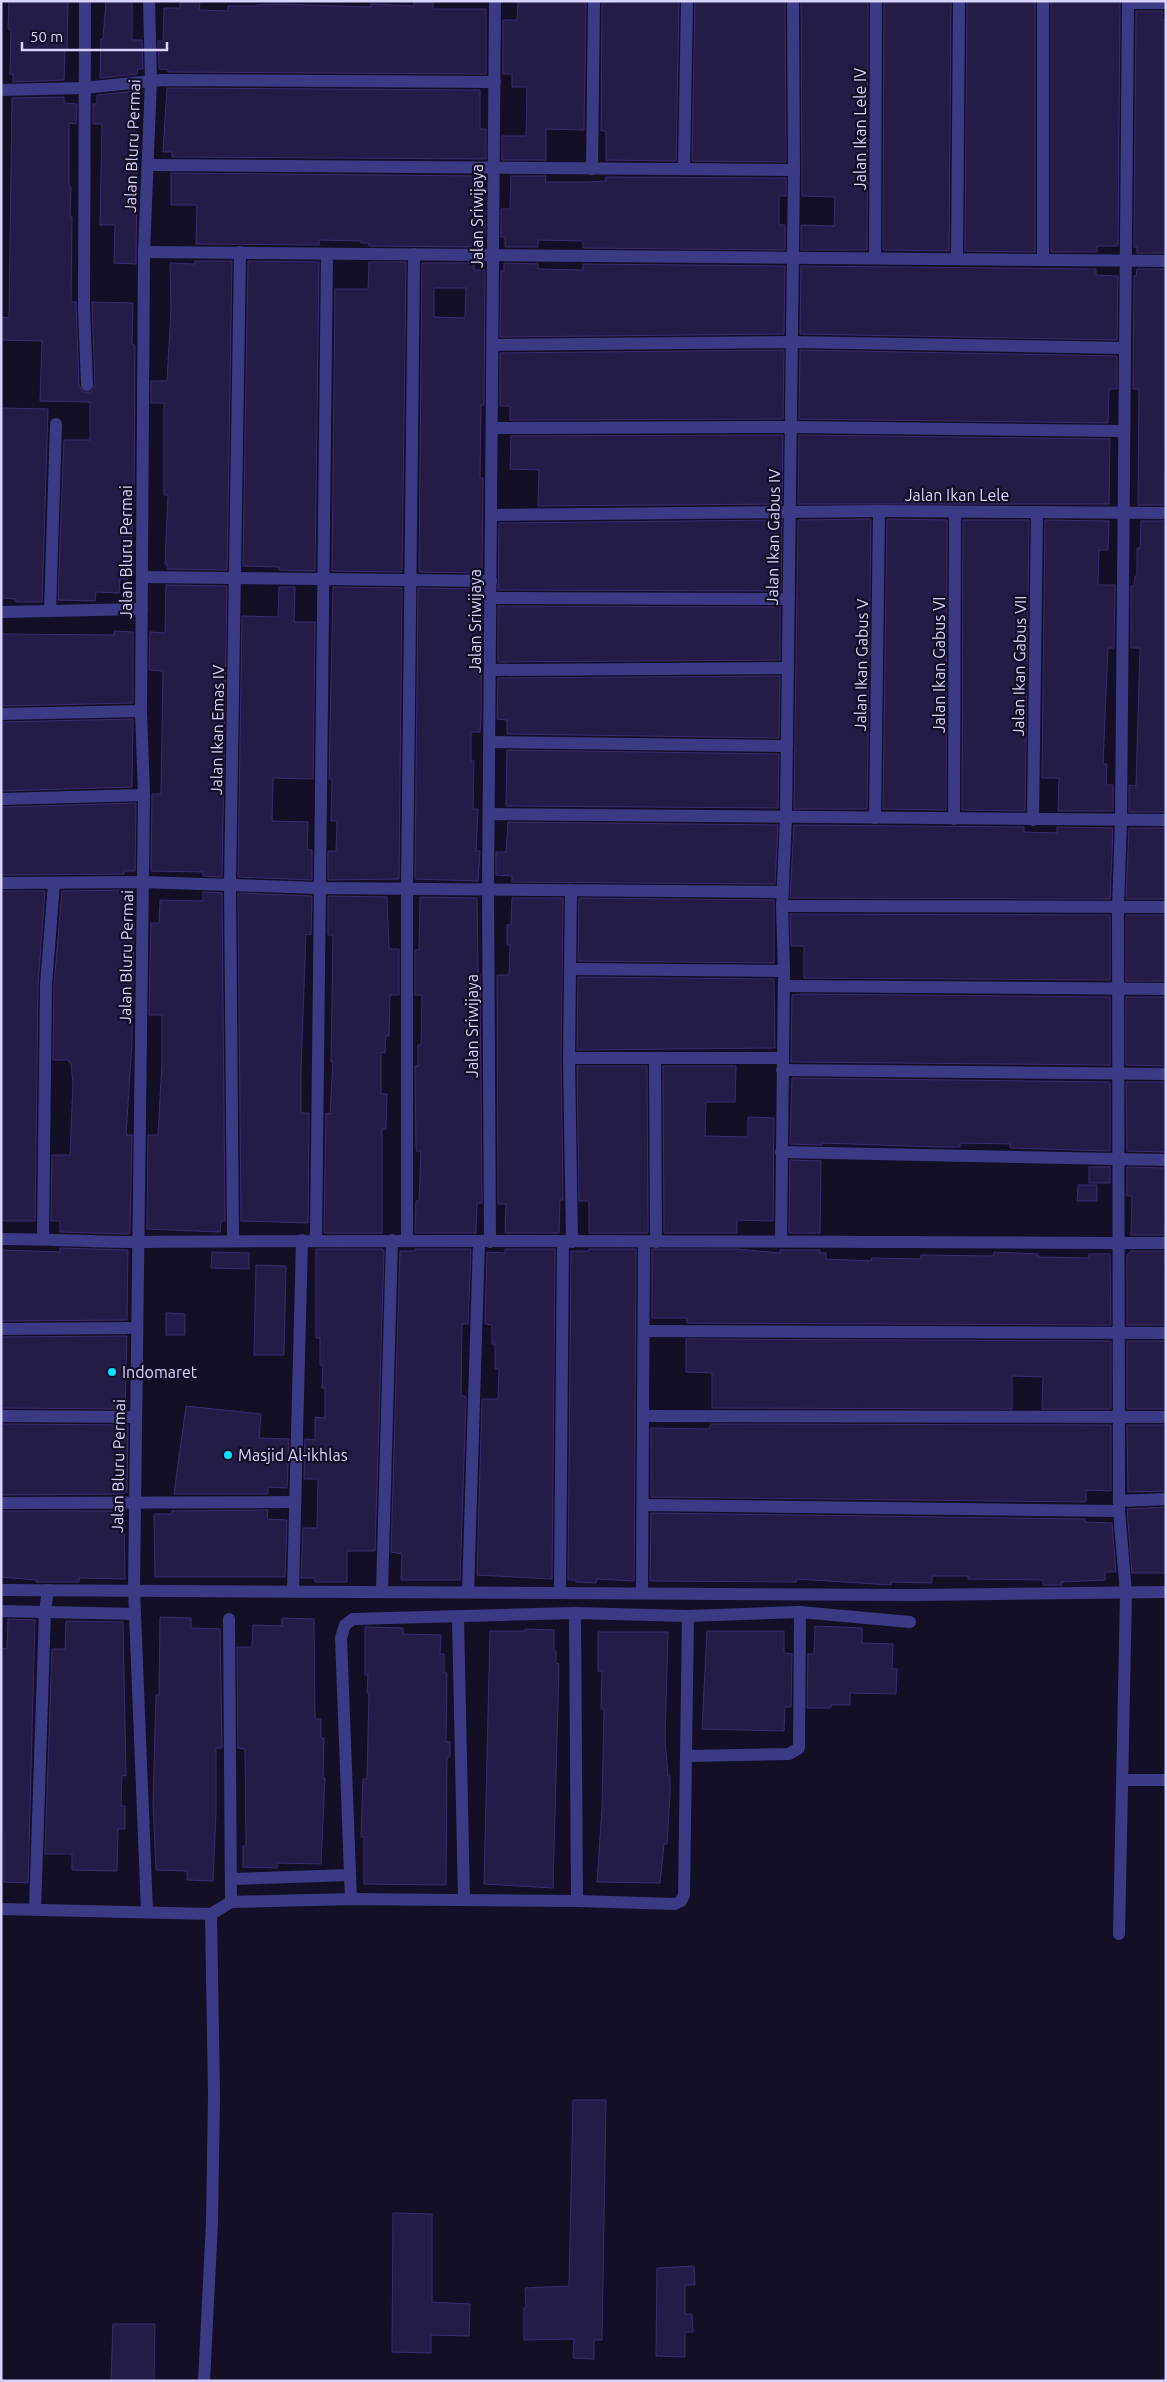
<svg xmlns="http://www.w3.org/2000/svg" width="1167" height="2382" viewBox="0 0 1167 2382" font-family="Ubuntu,sans-serif">
	<rect width="100%" height="100%" fill="#130f26"/>
	<g fill="#241b47" stroke="#3b2d73" fill-rule="evenodd">
		<path d="M9,1H68L67,50H65L64,80L13,82V75L10,74L11,29H8Z"/>
		<path d="M106,1H132V40H142L143,69H138L137,74L100,78L101,39H103Z"/>
		<path d="M518,1H586L584,130L546,129V160H502V136H526L527,87H512V74H503V20H517Z"/>
		<path d="M650,1H679L676,161L606,160V131H601L602,2Z"/>
		<path d="M695,1H785L786,162L692,161Z"/>
		<path d="M801,1H868L867,250H801V225L834,226L835,197L802,196Z"/>
		<path d="M884,1H951L949,251L883,250Z"/>
		<path d="M967,1H1035V252L965,251Z"/>
		<path d="M1051,1H1120L1118,246H1097V252H1051Z"/>
		<path d="M180,2H200L199,10L228,11V6H257V5L278,4L371,7V4L414,6V2H433V9H486V74L168,72V70L159,69L158,41H163L164,8H180Z"/>
		<path d="M1136,11H1162V20H1166V253H1137V247H1134Z"/>
		<path d="M167,88L480,90V129H486V159L172,157V152H163Z"/>
		<path d="M137,91L133,166H137L136,264L114,263L115,225H100L102,124H93V104H97V95Z"/>
		<path d="M64,97V103L77,104L76,124L69,123V187H71L70,217H72L71,302H76L79,385L83,392H91L95,385L92,302L133,303L132,345H135L134,504L131,546H129L128,579H120L119,593L96,592L95,601L58,600L64,440H90V402L40,401L42,341L1,340V317L9,318L12,98Z"/>
		<path d="M171,173L479,176L478,209H485V236H474V247L369,246V243H361V241L319,240V245L196,244L197,205H171Z"/>
		<path d="M511,176H546L545,182H585L606,181V177L786,178V196H779V225H785V250L583,248V241L538,240V247H505V237H501V209H510Z"/>
		<path d="M195,261H232L227,570L167,569V564H165L168,495H164V403H151V381H167L171,310L170,263L195,264Z"/>
		<path d="M248,261L319,262L315,571L279,570V567L243,566Z"/>
		<path d="M369,262H406L402,572L332,571L335,289H368Z"/>
		<path d="M422,263H474V270H485L484,405H481L480,478H483L482,573L419,572ZM434,288H466L465,318L434,317Z"/>
		<path d="M504,263L538,264V269L583,270V264L785,266L784,334L500,337L501,271H504Z"/>
		<path d="M801,266L1096,269V275L1118,276L1117,340L800,334Z"/>
		<path d="M1137,269H1166L1165,505H1138L1139,389H1133L1134,276H1136Z"/>
		<path d="M784,350L783,419L510,420V406H500V353Z"/>
		<path d="M800,350L1117,356V389H1109L1108,423L799,419Z"/>
		<path d="M1,408L48,409L42,602H16V599L1,598Z"/>
		<path d="M783,435L782,504L538,506L539,470L510,469L511,436Z"/>
		<path d="M799,435L1110,439L1109,504H798Z"/>
		<path d="M871,519L867,809H794L798,520Z"/>
		<path d="M887,519L947,520L946,810L883,809Z"/>
		<path d="M782,520L781,591L498,590L499,523Z"/>
		<path d="M963,520H1029L1025,811L962,810Z"/>
		<path d="M1045,520L1109,521L1108,550H1099L1098,585H1115L1114,648H1108L1103,764H1107L1106,785H1113V811H1058L1059,778H1042Z"/>
		<path d="M1141,521H1165L1166,524V812H1129V785L1136,786L1140,648H1131V586H1134L1135,576H1137V548H1140Z"/>
		<path d="M166,585L227,586L222,877L203,876V872L151,871L152,794H161L163,671L149,670L150,632L165,633Z"/>
		<path d="M279,587H295L294,622H315L313,779L273,778L272,821L308,822L307,850H312V880L238,877L242,616L278,617Z"/>
		<path d="M333,587L402,588L399,879L328,880V851H336L337,821H331L332,779H329Z"/>
		<path d="M418,588L482,589L481,719L480,732H471V761H474L473,809H478L476,851H480L478,881L415,879Z"/>
		<path d="M498,606L780,607V660L498,662Z"/>
		<path d="M114,631L133,632V703L1,706V634L114,635Z"/>
		<path d="M780,676L779,738L507,734V720L497,719L498,678Z"/>
		<path d="M133,719L132,787L1,791V722Z"/>
		<path d="M507,750L779,754L778,808L506,806Z"/>
		<path d="M136,803L135,871H124V874L1,875V807Z"/>
		<path d="M508,822L778,825L775,884L512,882V876L496,875V852H506Z"/>
		<path d="M794,825L1024,827V832L1057,833V827L1113,828L1110,899L790,898Z"/>
		<path d="M1129,828H1166V899H1126Z"/>
		<path d="M124,890V922H134L132,1042L126,1135H132L130,1229L129,1234L60,1232V1221H51L52,1155H70L73,1083L71,1063H69V1060H53L54,985L62,891Z"/>
		<path d="M1,891H45L38,985L35,1221H1Z"/>
		<path d="M203,892L222,893L225,1221H221L220,1232L147,1229L148,1135H158L162,1063V1015H149L151,923H159L160,900L203,901Z"/>
		<path d="M238,893L312,896L311,935L306,934L301,1068V1113H309L308,1223L241,1221Z"/>
		<path d="M328,896L387,897L389,949H399V995H390L389,1036H386L385,1053L381,1052V1094H387L386,1129H382V1233H324L326,1113L330,1114L333,1062H331L333,935H328Z"/>
		<path d="M420,897L477,898L478,969V974H480L482,1203H477L476,1233H415L416,1201H419L421,1151H416L415,1066H418V1045H421L422,995H415V950H419Z"/>
		<path d="M512,898H563L561,1058L563,1200H560L559,1233H505L506,1204H498L497,975H509L510,945H507V925H511Z"/>
		<path d="M579,898L774,900V963L578,961Z"/>
		<path d="M790,914L1110,915V980L804,978V946H791Z"/>
		<rect x="1126" y="915" width="40" height="66"/>
		<path d="M578,977L774,979L775,1048L577,1050Z"/>
		<path d="M803,994L1110,997V1065L791,1062L792,995Z"/>
		<path d="M1126,997H1166V1066L1126,1065Z"/>
		<path d="M577,1066H647L648,1233H589V1201H579Z"/>
		<path d="M663,1066H736L735,1102H706L705,1136L748,1137V1117L774,1118L773,1221L737,1220V1233H664Z"/>
		<path d="M792,1078L1110,1082V1151L1010,1148V1144L960,1143V1147H937L822,1143V1145L790,1144Z"/>
		<path d="M1126,1082H1166V1152L1127,1151Z"/>
		<path d="M790,1160L821,1161L820,1233H789Z"/>
		<rect x="1089" y="1167" width="21" height="16"/>
		<path d="M1127,1167L1166,1168L1165,1235H1131L1132,1196H1127Z"/>
		<path d="M1078,1185H1097V1201H1077Z"/>
		<path d="M60,1248L128,1250L127,1320L1,1321V1250L60,1252Z"/>
		<path d="M316,1249H382L384,1251L375,1551H347V1582H315V1578H301L303,1528H317L318,1479H304L305,1439L315,1440V1417L325,1418V1388H322L323,1365H320V1338H316Z"/>
		<path d="M415,1249H471L468,1324H462L461,1396H465L466,1399L460,1580H401L402,1554L391,1552L400,1251H415Z"/>
		<path d="M505,1249H555L552,1579L477,1575L482,1399H498L499,1369H495V1344H492V1325L485,1324L487,1252L505,1253Z"/>
		<path d="M589,1249H636L634,1581L597,1579L596,1583L576,1582V1580H568L571,1251H588Z"/>
		<path d="M652,1249H736L780,1253V1250H820V1253H826V1259L871,1261L872,1258L921,1259V1255L993,1256L994,1252L1038,1254V1257L1089,1258V1254H1110L1111,1325L687,1323V1318H652Z"/>
		<path d="M1131,1251H1165L1166,1325H1127V1255Z"/>
		<path d="M212,1252L249,1253V1269L211,1268Z"/>
		<path d="M256,1265L286,1266L284,1355H254Z"/>
		<path d="M166,1313L185,1314V1335H166Z"/>
		<path d="M127,1336L125,1409L1,1408V1337Z"/>
		<path d="M686,1339L1111,1341V1409H1042L1043,1377L1012,1376V1409L712,1408V1373L686,1372Z"/>
		<rect x="1127" y="1341" width="39" height="68"/>
		<path d="M186,1406L261,1414L259,1438L289,1439L287,1488L268,1487V1494H174Z"/>
		<path d="M1,1424L128,1425L127,1492H124V1494L1,1495Z"/>
		<path d="M711,1424L1111,1425V1491L1086,1490V1502L651,1497V1428L709,1429Z"/>
		<path d="M1127,1425H1166V1491L1128,1492Z"/>
		<path d="M1166,1507V1573H1132L1127,1509Z"/>
		<path d="M268,1510L267,1519L287,1520L285,1577H155L154,1514H171L172,1511Z"/>
		<path d="M1,1511H124L125,1579L79,1578V1582H36L37,1580L1,1577Z"/>
		<path d="M651,1513L1085,1519V1522L1112,1523L1116,1572H1105V1580L1062,1582V1585H1043V1580L968,1579V1576H932V1583L891,1582V1585L797,1579L796,1582L650,1581Z"/>
		<path d="M160,1617L191,1618V1628L220,1629L222,1748H216V1811L213,1881L187,1880V1871L156,1870L153,1803L156,1695H159Z"/>
		<path d="M282,1618L314,1619L315,1719H321V1738H324L323,1778H325L321,1864L277,1863V1868L243,1867V1846H246L245,1749L238,1748L237,1647H252L253,1625L282,1626Z"/>
		<path d="M8,1619L35,1620L28,1883L4,1882V1832H1V1648L7,1649Z"/>
		<path d="M66,1621L123,1622L126,1776L122,1775L121,1806H125V1829H118L117,1871L72,1870V1854H45L52,1649H65Z"/>
		<path d="M815,1626L862,1628V1643L893,1644L892,1669H897L896,1694L850,1693V1705H831V1708H807L808,1654H814Z"/>
		<path d="M365,1627L403,1628V1634L441,1635L440,1654H444V1673H447L446,1742H450V1757H447L446,1885L364,1884V1837H361L363,1779H367L369,1693H367L368,1675H365Z"/>
		<path d="M525,1629L554,1630V1651H556V1663L559,1664L553,1888L484,1884L490,1631H525Z"/>
		<path d="M707,1631H784V1653L792,1654L791,1707H785L784,1731L702,1729Z"/>
		<path d="M598,1632H668L665,1740L668,1776H670V1793L667,1844H664L660,1883L597,1882L602,1808L604,1709H601L602,1671H598Z"/>
		<path d="M573,2100H606L602,2340H594V2359L573,2358L574,2339L524,2340V2308H526L525,2288L569,2286Z"/>
		<path d="M393,2213L432,2214V2302L470,2304L469,2336L431,2335V2353L392,2352Z"/>
		<path d="M694,2266L695,2285H685V2314H692L693,2332H685V2357L656,2356L657,2268Z"/>
		<path d="M113,2324H155L154,2381H111Z"/>
	</g>
	<g fill="none" stroke-linecap="round" stroke-linejoin="round">
		<g stroke="#3d3a85" stroke-width="12">
			<path d="M85,1L84,309L87,385"/>
			<path d="M1043,1V259"/>
			<path d="M1128,3H1166"/>
			<path d="M1,90L83,88L162,80L495,82"/>
			<path d="M149,165L794,170"/>
			<path d="M684,168L687,1"/>
			<path d="M592,169L594,1"/>
			<path d="M144,252L1166,261"/>
			<path d="M875,257L876,1"/>
			<path d="M957,259L959,1"/>
			<path d="M493,345L792,342L1125,348"/>
			<path d="M492,428L791,427L1124,431"/>
			<path d="M492,515L879,511L1166,513"/>
			<path d="M142,577L491,581"/>
			<path d="M491,598L789,599"/>
			<path d="M50,611L56,424"/>
			<path d="M1,612L142,609"/>
			<path d="M491,670L788,668"/>
			<path d="M1,714L141,711"/>
			<path d="M490,742L787,746"/>
			<path d="M1,799L144,795"/>
			<path d="M489,814L1166,820"/>
			<path d="M875,818L879,511"/>
			<path d="M954,819L955,512"/>
			<path d="M1033,820L1037,512"/>
			<path d="M1,883L143,882L318,888L782,892"/>
			<path d="M571,890L569,1058L572,1242"/>
			<path d="M782,906L1166,907"/>
			<path d="M570,969L784,971"/>
			<path d="M784,986L1166,989"/>
			<path d="M569,1058H782"/>
			<path d="M655,1058L656,1242"/>
			<path d="M782,1070L1166,1074"/>
			<path d="M781,1152L1166,1160"/>
			<path d="M1,1239C48,1239 95,1242 142,1242C483,1239 824,1242 1166,1243"/>
			<path d="M43,1239L46,985L54,883"/>
			<path d="M233,1240L230,885L240,252"/>
			<path d="M316,1240L327,254"/>
			<path d="M781,1240L784,971L782,906L786,817L794,170L793,1"/>
			<path d="M407,1241V887L414,254"/>
			<path d="M490,1242L488,888L495,1"/>
			<path d="M1,1329L136,1328"/>
			<path d="M644,1331L1166,1333"/>
			<path d="M1,1416L135,1417"/>
			<path d="M644,1416L1166,1417"/>
			<path d="M1119,1501L1166,1499"/>
			<path d="M1,1503L295,1502"/>
			<path d="M643,1505L1119,1511"/>
			<path d="M1,1590L914,1595L1166,1592"/>
			<path d="M293,1590L302,1240"/>
			<path d="M382,1591L392,1240"/>
			<path d="M560,1591L563,1242"/>
			<path d="M468,1592L479,1242"/>
			<path d="M642,1593L644,1242"/>
			<path d="M1,1611L135,1614"/>
			<path d="M575,1613L577,1901"/>
			<path d="M458,1618L464,1900"/>
			<path d="M229,1619L231,1902"/>
			<path d="M687,1756L789,1754L799,1748L800,1612"/>
			<path d="M1123,1780H1166"/>
			<path d="M231,1879L350,1875"/>
			<path d="M351,1899L341,1638L345,1625L353,1619L575,1613L688,1616L800,1612L910,1622"/>
			<path d="M1,1909L211,1914L231,1902L351,1899L577,1901L675,1904L681,1901L684,1895L688,1616"/>
			<path d="M35,1910L45,1611L48,1590"/>
			<path d="M147,1912L134,1589L144,795L141,711L144,252L151,80L149,1"/>
			<path d="M1119,1934L1126,1593L1119,1511L1118,908L1121,821L1128,1"/>
			<path d="M204,2381L212,2222L214,2095L211,1914"/>
		</g>
	</g>
	<g fill="#00e5ff" stroke="#130f26" stroke-width="2">
		<circle cx="112" cy="1372" r="5"/>
		<circle cx="228" cy="1455" r="5"/>
	</g>
	<g text-anchor="middle" stroke-width="4.5" stroke-linejoin="round" paint-order="stroke">
		<g font-size="16" fill="#d9d4ff" stroke="#130f26">
			<text transform="translate(860 129) rotate(-90)" y="6">Jalan Ikan Lele IV</text>
			<text transform="translate(132 146) rotate(-88)" y="6">Jalan Bluru Permai</text>
			<text transform="translate(477 216) rotate(-90)" y="6">Jalan Sriwijaya</text>
			<text x="957" y="501">Jalan Ikan Lele</text>
			<text transform="translate(773 537) rotate(-89)" y="6">Jalan Ikan Gabus IV</text>
			<text transform="translate(126 552) rotate(-90)" y="6">Jalan Bluru Permai</text>
			<text transform="translate(475 621) rotate(-90)" y="6">Jalan Sriwijaya</text>
			<text transform="translate(861 665) rotate(-89)" y="6">Jalan Ikan Gabus V</text>
			<text transform="translate(939 665) rotate(-90)" y="6">Jalan Ikan Gabus VI</text>
			<text transform="translate(1019 666) rotate(-89)" y="6">Jalan Ikan Gabus VII</text>
			<text transform="translate(217 730) rotate(-89)" y="6">Jalan Ikan Emas IV</text>
			<text transform="translate(126 957) rotate(-89)" y="6">Jalan Bluru Permai</text>
			<text transform="translate(472 1026) rotate(-90)" y="6">Jalan Sriwijaya</text>
			<text transform="translate(118 1466) rotate(-89)" y="6">Jalan Bluru Permai</text>
		</g>
		<g font-size="16" fill="#d9d4ff" stroke="#130f26" text-anchor="start">
			<text x="122" y="1378">Indomaret</text>
			<text x="238" y="1461">Masjid Al-ikhlas</text>
		</g>
	</g>
	<rect width="1167" height="2382" fill="none" stroke="#d9d4ff" stroke-width="5"/>
	<path d="M22 42v8h145v-8" fill="none" stroke="#d9d4ff" stroke-width="2.5"/>
	<text x="30" y="42" font-size="15" fill="#d9d4ff" stroke="#130f26" stroke-width="4" paint-order="stroke">50 m</text>
</svg>
